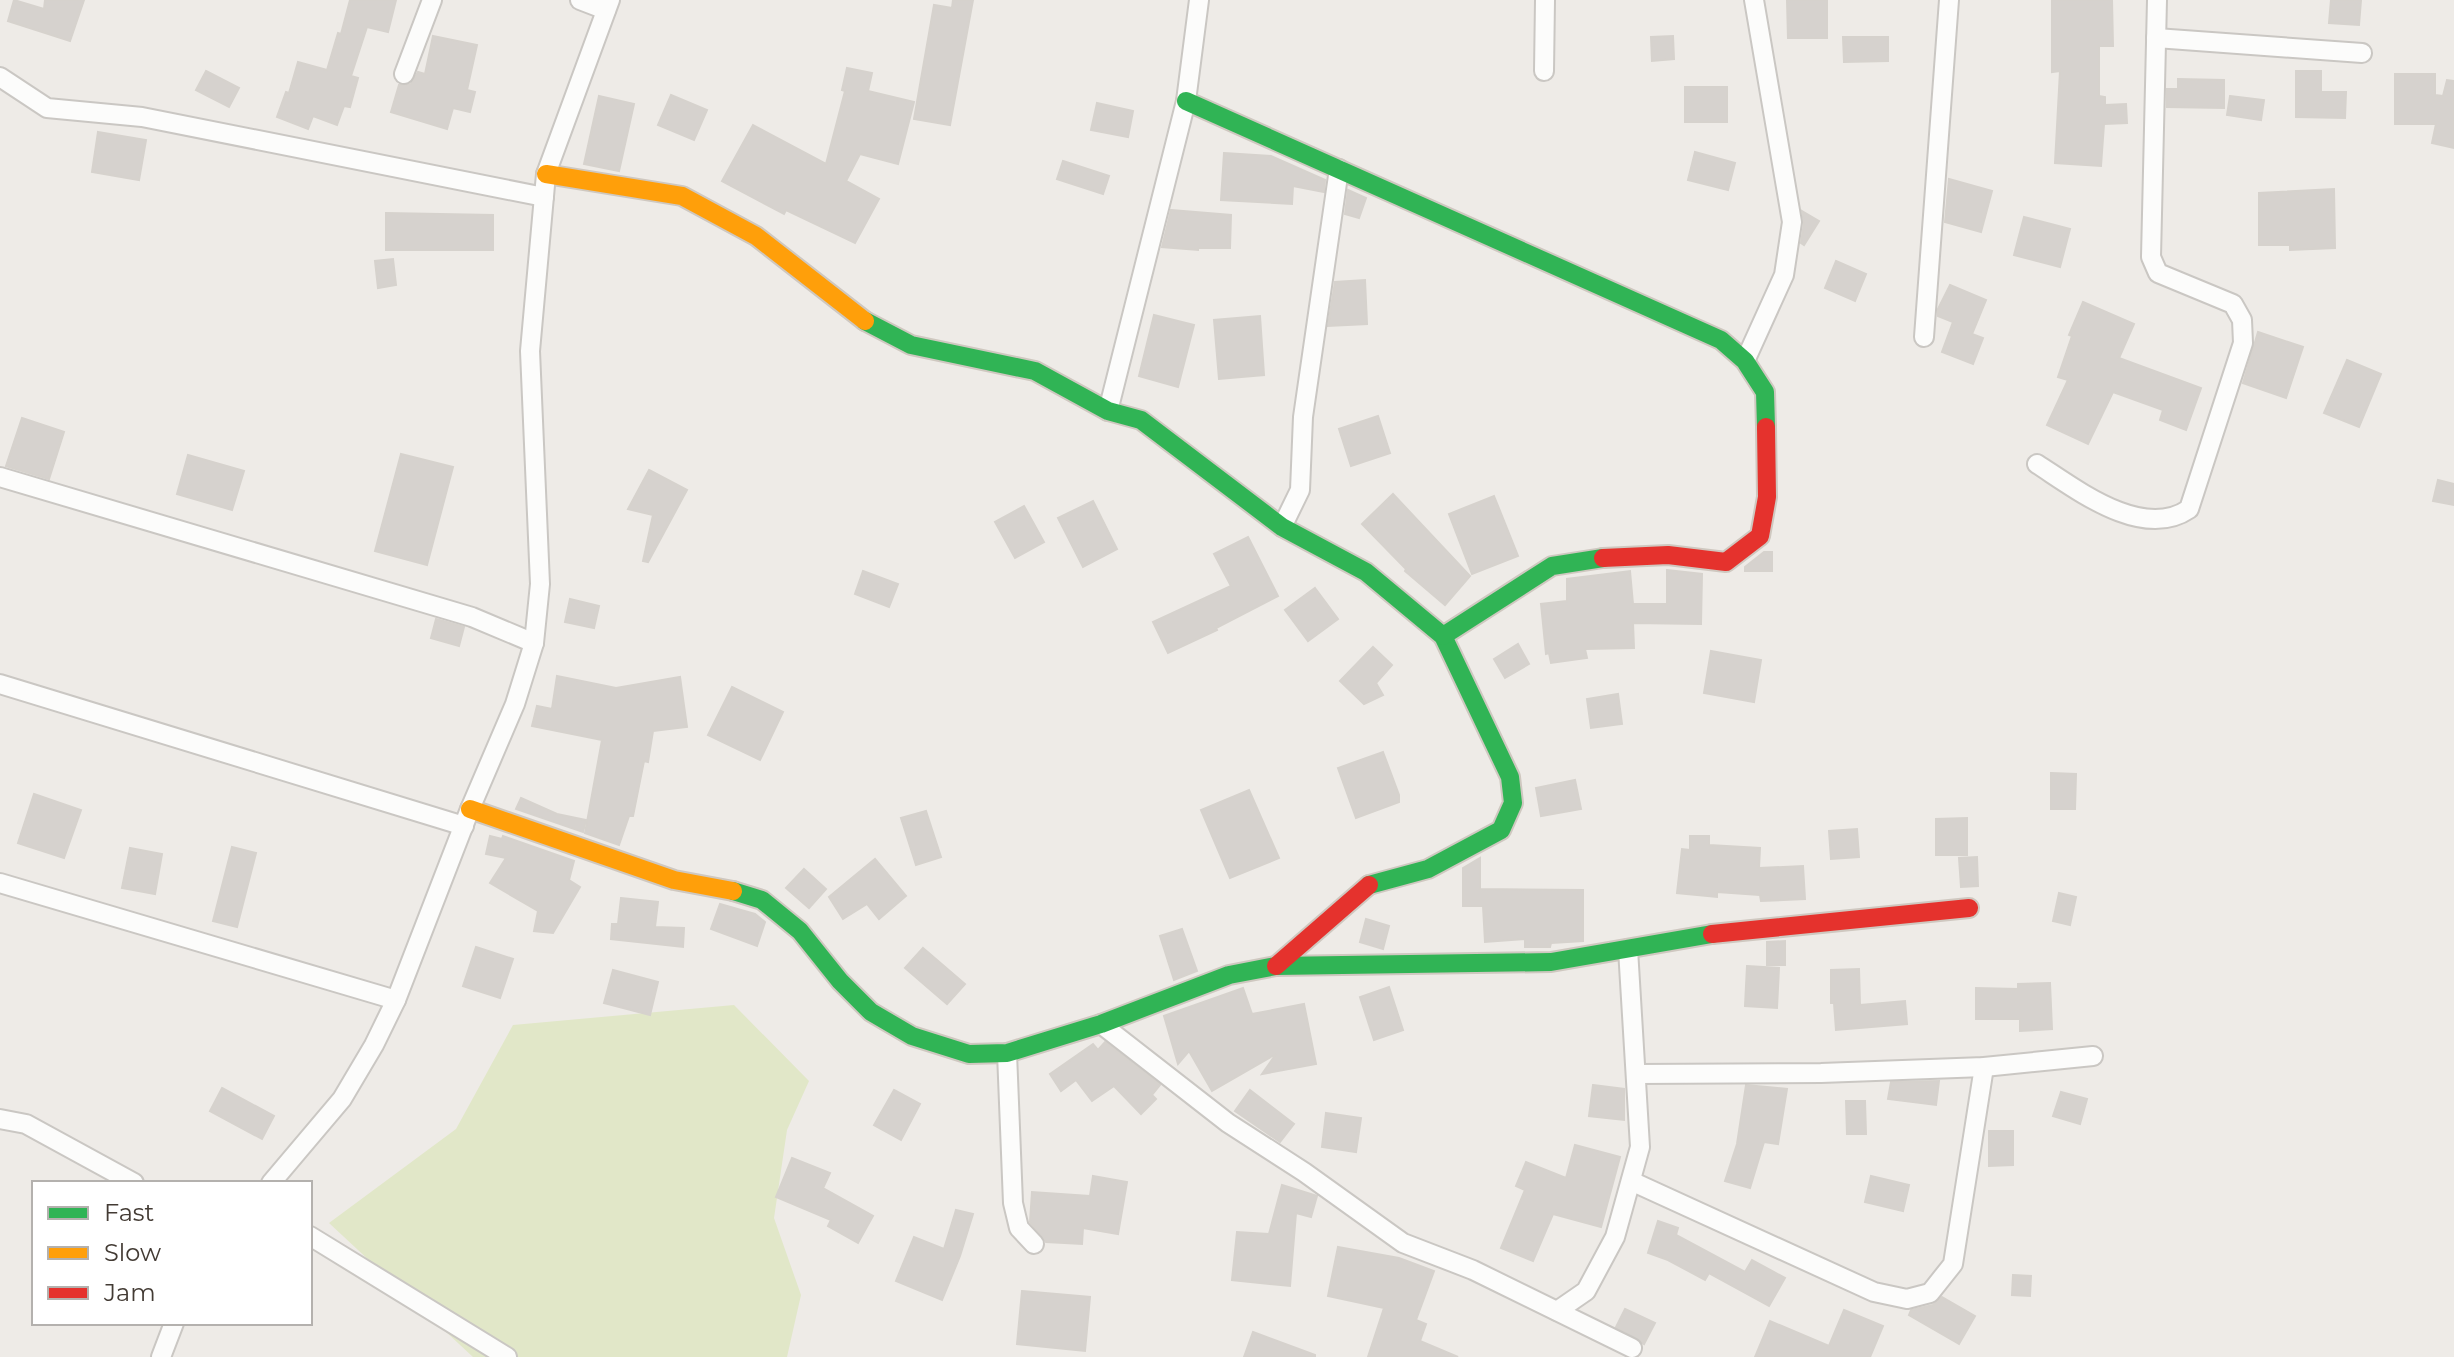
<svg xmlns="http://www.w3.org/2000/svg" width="2454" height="1357" viewBox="0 0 2454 1357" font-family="Montserrat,sans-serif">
	<rect width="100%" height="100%" fill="#eeebe7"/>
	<path fill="#e1e7c8" d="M734,1005L809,1081L787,1130L774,1218L801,1295L787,1357H473L329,1223L456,1129L513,1025Z"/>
	<g fill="#d6d2ce" stroke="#d6d2cd" stroke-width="2">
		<path d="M14,0L44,9L45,0H84L70,41L8,21Z"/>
		<path d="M350,0H396L388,32L367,27L351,76L358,78L350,107L344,106L337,125L313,116L308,129L277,117L286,92L289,93L298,62L327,70L338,33L341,34Z"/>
		<path d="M953,0H973L950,125L914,119L934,5L952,8Z"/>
		<path d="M1787,0H1827V38H1788Z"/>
		<path d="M2052,0H2112L2113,46H2099V96L2105,97V105L2126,104L2127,123L2104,124L2101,166L2055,163L2060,71L2052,72Z"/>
		<path d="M2331,0H2361L2359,25L2329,23Z"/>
		<path d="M433,36L477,45L467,90L475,92L470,112L453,108L447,129L391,112L399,85L411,84L418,72L425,74Z"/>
		<path d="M1673,36L1674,59L1652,61L1651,37Z"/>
		<path d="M1843,37H1888V61L1844,62Z"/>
		<path d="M847,68L872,73L868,91L914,102L898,164L860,154L846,181L879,199L855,243L786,210L784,214L722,181L753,125L826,164L845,91L842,90Z"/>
		<path d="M206,71L239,88L229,107L196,90Z"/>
		<path d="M2296,71H2321V92H2346L2345,118L2296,117Z"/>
		<path d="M2395,74H2435V95L2443,96L2447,80L2454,81V148L2432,143L2436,124H2395Z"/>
		<path d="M2178,79L2224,80V108L2167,107V89H2178Z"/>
		<rect x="1685" y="87" width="42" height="35"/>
		<path d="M671,95L707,110L694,140L658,125Z"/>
		<path d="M599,96L634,104L619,171L584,164Z"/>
		<path d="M2230,96L2264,100L2261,120L2227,115Z"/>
		<path d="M1097,103L1133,111L1128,137L1091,130Z"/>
		<path d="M98,132L146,140L139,180L92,172Z"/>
		<path d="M1695,152L1735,163L1728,190L1688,180Z"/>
		<path d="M1224,153L1271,156L1325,180L1324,192L1293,186L1292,204L1221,200Z"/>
		<path d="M1063,161L1109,176L1103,194L1057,179Z"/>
		<path d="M1949,179L1992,191L1981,232L1945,222Z"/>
		<path d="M2334,189L2335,248L2290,250V245H2259V193Z"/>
		<path d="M1348,190L1366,198L1359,218L1345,214Z"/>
		<path d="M1171,210L1231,215L1230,248H1198V250L1162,247Z"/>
		<path d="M1802,211L1819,221L1804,245L1801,243L1804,223Z"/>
		<path d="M386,213L493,215V250H386Z"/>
		<path d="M2024,217L2070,229L2060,267L2014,255Z"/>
		<path d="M393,259L396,285L378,288L375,261Z"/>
		<path d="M1836,261L1866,274L1855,301L1825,288Z"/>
		<path d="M1365,280L1367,324L1328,326L1335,282Z"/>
		<path d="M1950,285L1986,300L1972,334L1983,338L1973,364L1942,352L1953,322L1938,316V309Z"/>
		<path d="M2083,302L2134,324L2119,358L2201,388L2186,430L2160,420L2163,410L2113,392L2088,444L2047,425L2068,380L2058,377L2072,336L2069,335Z"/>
		<path d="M1154,315L1194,325L1178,387L1139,376Z"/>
		<path d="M1260,316L1264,375L1219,379L1214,320Z"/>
		<path d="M2258,332L2303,347L2286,398L2243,383Z"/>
		<path d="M2347,360L2381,374L2359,427L2324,413Z"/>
		<path d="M1378,416L1390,453L1351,466L1339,429Z"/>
		<path d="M22,418L64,432L49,479L6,466Z"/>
		<path d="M401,454L453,467L427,565L375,551Z"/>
		<path d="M188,455L244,471L232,510L177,494Z"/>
		<path d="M649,470L687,490L648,562L643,561L653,515L628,509Z"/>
		<path d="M2438,480L2454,484V505L2433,501Z"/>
		<path d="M1393,494L1470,576L1445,605L1405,571L1406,569L1362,524Z"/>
		<path d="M1494,496L1518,556L1472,574L1449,514Z"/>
		<path d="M1093,501L1117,549L1083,567L1058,518Z"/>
		<path d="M1024,506L1044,542L1015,558L995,522Z"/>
		<path d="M1248,537L1278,596L1216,628L1217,630L1168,653L1153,622L1231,586L1214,554Z"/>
		<path d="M1764,552H1772V571H1745V567Z"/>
		<path d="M1667,570L1702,574L1701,624L1633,623L1634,648L1585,649L1587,658L1551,663L1549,653L1546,654L1541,604L1567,601V579L1630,571L1633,604H1667Z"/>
		<path d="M863,571L898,584L889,607L855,594Z"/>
		<path d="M1315,588L1338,619L1308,641L1285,610Z"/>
		<path d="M570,599L599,606L594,628L565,622Z"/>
		<path d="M436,619L464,627L459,646L431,638Z"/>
		<path d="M1518,644L1529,664L1505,678L1494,659Z"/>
		<path d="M1373,647L1392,665L1376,683L1383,695L1364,704L1340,681Z"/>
		<path d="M1711,651L1761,660L1754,702L1704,693Z"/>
		<path d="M557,676L616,688L680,677L687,727L653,731L648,762L644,761L633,816H629L619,845L585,833L602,740L532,726L537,706L552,709Z"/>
		<path d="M732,687L783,712L760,760L708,735Z"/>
		<path d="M1618,694L1622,724L1591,728L1587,699Z"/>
		<path d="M1383,752L1399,795V802L1356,818L1338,768Z"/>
		<path d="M2051,773L2076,774L2075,809H2051Z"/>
		<path d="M1575,780L1581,809L1541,816L1536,788Z"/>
		<path d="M1249,790L1279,858L1230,878L1201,810Z"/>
		<path d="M34,794L81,810L64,858L18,843Z"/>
		<path d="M521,798L557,814L586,820L583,832L516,809Z"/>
		<path d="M926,811L941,857L916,865L901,818Z"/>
		<path d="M1967,818V855H1936V819Z"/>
		<path d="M1857,829L1859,857L1831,859L1829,831Z"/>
		<path d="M490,836L502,839L503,836L574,861L569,880L580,887L553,933L534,931L538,911L490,883L506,858L486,854Z"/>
		<path d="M1690,836H1709V845L1760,848L1759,868L1803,866L1805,899L1761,901L1760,895L1717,892V897L1677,893L1682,849L1690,850Z"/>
		<path d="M232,847L256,853L237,927L213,921Z"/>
		<path d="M130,848L162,854L155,894L122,888Z"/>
		<path d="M1977,857L1978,886L1961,887L1959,858Z"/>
		<path d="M1480,858V889L1583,890V941L1551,943L1550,947H1525V939L1485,942L1483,906H1463V868Z"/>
		<path d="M875,859L906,896L879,919L867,904L843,919L829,897Z"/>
		<path d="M804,869L826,889L809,908L786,888Z"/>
		<path d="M2059,893L2076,897L2070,925L2053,921Z"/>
		<path d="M621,898L658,902L655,927L684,928L683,947L611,939L612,924H618Z"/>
		<path d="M720,904L755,914L765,922L757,946L711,929Z"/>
		<path d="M1366,919L1389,926L1383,949L1360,942Z"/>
		<path d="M1182,929L1197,971L1174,980L1160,936Z"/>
		<path d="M1785,941V965H1767V942Z"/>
		<path d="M476,947L513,959L500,998L463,986Z"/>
		<path d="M923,948L965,984L947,1004L905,968Z"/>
		<path d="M1747,966L1779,968L1777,1008L1745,1006Z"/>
		<path d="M1859,969L1860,1005L1905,1001L1907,1024L1836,1030L1834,1003H1831V970Z"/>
		<path d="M613,970L658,982L650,1015L604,1003Z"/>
		<path d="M2050,983L2052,1029L2020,1031V1019H1976V988L2018,989V984Z"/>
		<path d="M1389,987L1403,1030L1374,1040L1360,997Z"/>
		<path d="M1243,988L1252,1014L1304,1004L1316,1064L1262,1074L1276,1054L1212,1091L1189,1051L1178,1064L1164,1016Z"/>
		<path d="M1105,1042L1160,1085L1152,1095L1156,1099L1141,1114L1114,1086L1092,1101L1076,1080L1061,1091L1050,1074L1093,1044L1098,1050Z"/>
		<path d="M1939,1081L1936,1105L1888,1099L1891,1082Z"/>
		<path d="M1593,1085L1624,1089V1120L1589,1116Z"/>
		<path d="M1746,1085L1787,1089L1778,1144L1764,1142L1750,1188L1725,1181L1737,1144Z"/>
		<path d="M222,1088L274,1116L262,1139L210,1111Z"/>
		<path d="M894,1090L920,1104L901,1140L874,1125Z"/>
		<path d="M1250,1090L1294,1124L1280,1142L1235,1111Z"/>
		<path d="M2061,1092L2087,1099L2080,1124L2053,1116Z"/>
		<path d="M1846,1101H1865L1866,1134H1847Z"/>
		<path d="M1326,1113L1361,1118L1356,1152L1322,1147Z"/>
		<path d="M1989,1131H2013V1165L1989,1166Z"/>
		<path d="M1575,1145L1620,1157L1601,1227L1553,1214L1533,1261L1501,1248L1525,1190L1516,1186L1526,1162L1566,1178Z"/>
		<path d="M792,1158L830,1173L823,1188L873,1216L858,1243L828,1226L831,1220L776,1197Z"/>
		<path d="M1093,1176L1127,1182L1118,1234L1083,1228L1082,1244L1046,1242L1030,1222L1032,1192L1090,1196Z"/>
		<path d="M1871,1176L1909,1185L1903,1211L1865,1202Z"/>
		<path d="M1282,1185L1317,1196L1311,1217L1296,1213L1290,1286L1232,1280L1237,1232L1269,1234Z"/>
		<path d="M956,1210L973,1214L960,1256L942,1300L896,1281L914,1237L944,1249Z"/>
		<path d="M1658,1221L1678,1228L1676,1235L1745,1272L1752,1260L1785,1278L1769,1306L1709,1273L1705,1280L1668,1260L1648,1253Z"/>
		<path d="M1338,1247L1399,1258L1434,1271L1416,1320L1426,1324L1420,1341L1458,1357H1368L1384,1308L1328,1296Z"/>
		<path d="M2013,1275L2031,1276L2030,1296L2012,1295Z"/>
		<path d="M1022,1291L1090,1297L1085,1351L1017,1344Z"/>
		<path d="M1942,1297L1975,1316L1959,1344L1909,1315L1911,1310L1933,1305Z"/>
		<path d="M1625,1309L1655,1323L1644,1344L1616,1327Z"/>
		<path d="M1844,1310L1883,1326L1870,1357H1755L1770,1321L1829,1346Z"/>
		<path d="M1253,1332L1315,1355V1357H1244Z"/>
	</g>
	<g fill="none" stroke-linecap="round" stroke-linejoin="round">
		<defs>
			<g id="street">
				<path d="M580,0L606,10"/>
				<path d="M2156,38L2362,53"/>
				<path d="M1544,71L1545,0"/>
				<path d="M404,74L432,0"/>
				<path d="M0,77L47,108L142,117L544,197"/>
				<path d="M1924,337L1949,0"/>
				<path d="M1745,361L1784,275L1792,222L1754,0"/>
				<path d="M1108,411L1186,101L1199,0"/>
				<path d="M2037,464C2076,489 2142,541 2189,509L2243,343L2242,320L2233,304L2158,273L2151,257L2157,0"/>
				<path d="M0,477L472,617L534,643"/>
				<path d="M1282,527L1300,490L1303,417L1339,169"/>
				<path d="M0,684L464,826"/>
				<path d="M0,883L396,1000"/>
				<path d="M1101,1024L1228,1123L1304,1172L1403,1243L1473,1270L1632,1348"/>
				<path d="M1007,1053L1013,1203L1019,1228L1034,1244"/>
				<path d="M1637,1074L1821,1073L1984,1067L2093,1056"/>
				<path d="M0,1119L26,1124L134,1183"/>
				<path d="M1631,1181L1874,1292L1907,1299L1930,1293L1953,1264L1984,1067"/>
				<path d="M271,1183L342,1099L374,1045L396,1000L470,809L515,704L534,643L540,584L530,351L546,174L610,0"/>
				<path d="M310,1236L507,1357"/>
				<path d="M1557,1311L1586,1291L1615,1237L1640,1147L1628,949"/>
				<path d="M161,1357L174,1323"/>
			</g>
			<g id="fast">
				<path d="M1186,101L1721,340L1745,361L1765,392L1766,427"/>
				<path d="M865,321L911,345L1035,371L1108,411L1141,420L1282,527L1366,572L1443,636L1510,777L1513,803L1501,830L1428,869L1369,885"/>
				<path d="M1443,636L1552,566L1603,558"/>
				<path d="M733,891L762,900L800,931L840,981L871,1012L912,1036L969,1054L1007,1053L1101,1024L1229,975L1276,966L1551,962L1712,934"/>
			</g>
			<g id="slow">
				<path d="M546,174L682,196L756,236L865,321"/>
				<path d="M470,809L674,880L733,891"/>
			</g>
			<g id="jam">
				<path d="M1603,558L1668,555L1726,562L1760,536L1767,497L1766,427"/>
				<path d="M1712,934L1969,908"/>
				<path d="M1276,966L1369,885"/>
			</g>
		</defs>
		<use href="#street" stroke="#cac7c3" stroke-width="22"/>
		<use href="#fast" stroke="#cfc8c0" stroke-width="22"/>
		<use href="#slow" stroke="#cfc8c0" stroke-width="22"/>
		<use href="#jam" stroke="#cfc8c0" stroke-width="22"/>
		<use href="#street" stroke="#fcfcfb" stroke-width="18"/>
		<use href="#fast" stroke="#30b455" stroke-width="18"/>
		<use href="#slow" stroke="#ff9f0a" stroke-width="18"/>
		<use href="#jam" stroke="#e5322d" stroke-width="18"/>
	</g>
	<rect x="32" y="1181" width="280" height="144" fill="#ffffff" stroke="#b4b1ae" stroke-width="2"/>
	<rect x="48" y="1207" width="40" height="12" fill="#30b455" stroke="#b4b1ae" stroke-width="2"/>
	<text x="104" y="1221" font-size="24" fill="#433b34">Fast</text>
	<rect x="48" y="1247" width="40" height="12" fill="#ff9f0a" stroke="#b4b1ae" stroke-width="2"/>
	<text x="104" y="1261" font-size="24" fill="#433b34">Slow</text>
	<rect x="48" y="1287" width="40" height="12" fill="#e5322d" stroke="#b4b1ae" stroke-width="2"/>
	<text x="104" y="1301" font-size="24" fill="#433b34">Jam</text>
</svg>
